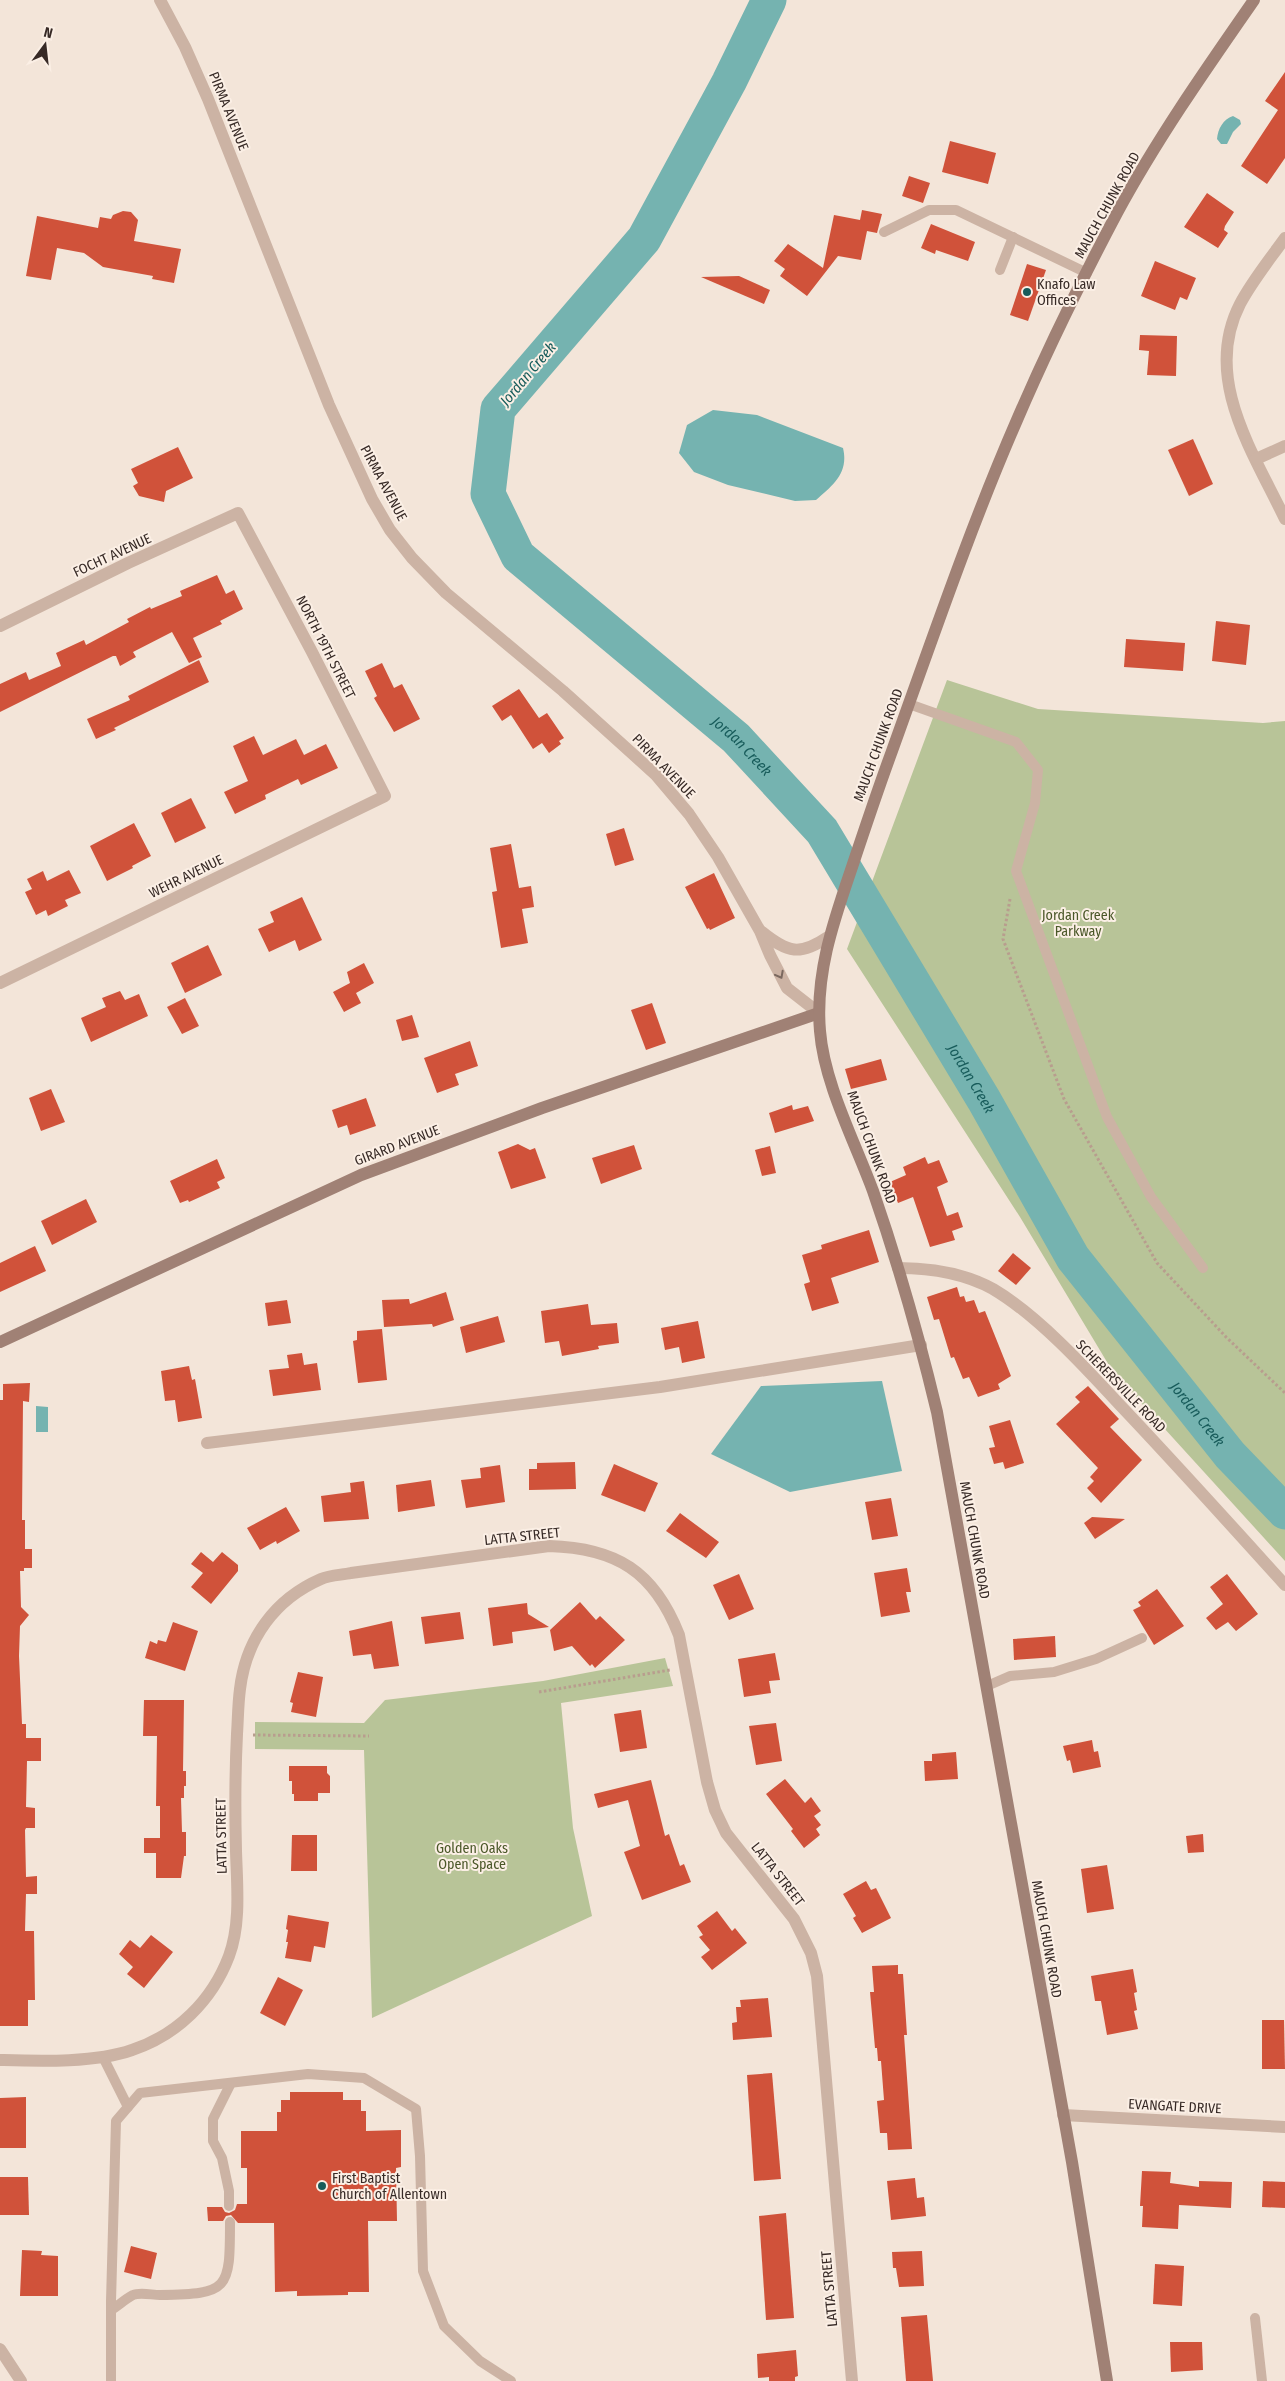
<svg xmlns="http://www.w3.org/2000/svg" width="1285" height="2381" viewBox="0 0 1285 2381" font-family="'Fira Sans Condensed',sans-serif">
	<rect width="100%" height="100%" fill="#f3e5d9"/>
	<g fill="#b8c498">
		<path d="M947,680L1038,709L1263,723L1285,721V1561L1113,1372L1020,1217L847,949Z"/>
		<path d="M665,1658L673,1686L561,1703L573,1828L592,1916L372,2018L364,1750L255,1749V1722L364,1723L385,1700L543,1681Z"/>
	</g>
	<g fill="#75b3b0">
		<path d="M1233,116L1240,120L1241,124L1233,132L1227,144H1221L1217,139C1218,129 1223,119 1233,116Z"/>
		<path d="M713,410L757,415L843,448C849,473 833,485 816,500L795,501L728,485L694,472L679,453L687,425Z"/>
		<path d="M882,1381L902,1471L790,1492L711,1454L761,1386Z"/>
		<path d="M36,1406L48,1407V1432H36Z"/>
	</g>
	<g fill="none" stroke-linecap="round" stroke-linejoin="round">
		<path stroke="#75b3b0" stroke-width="35" id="s1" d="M769,0L729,82L644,239L498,409L488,494L518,556L736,738L822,831L984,1100L1073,1258L1230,1455L1285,1512"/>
	</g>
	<g fill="#d0523a">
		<path d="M1285,72V158L1267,184L1241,166L1278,110L1265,101Z"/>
		<path d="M950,141L996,153L988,184L942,172Z"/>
		<path d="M909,176L930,183L923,203L902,196Z"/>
		<path d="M1207,193L1234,212L1225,226L1224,230L1228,233L1218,248L1184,227Z"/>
		<path d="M862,210L882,214L877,233L867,231L861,260L838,256L807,296L780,276L785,269L774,261L788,244L823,268L834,215L860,220Z"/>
		<path d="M123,211L131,212L138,220L134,241L181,249L174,283L152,279L153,276L103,267L84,253L57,248L51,280L26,276L37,216L98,228L100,217L111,219L113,215Z"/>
		<path d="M931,224L975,242L968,261L936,250L935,254L921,248Z"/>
		<path d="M1155,261L1196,278L1187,300L1180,297L1175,310L1141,296Z"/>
		<path d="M1027,264L1046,270L1028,321L1010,315Z"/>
		<path d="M739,276L770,290L764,304L701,277Z"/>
		<path d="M1140,335L1177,336L1176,376L1147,375L1149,351L1139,350Z"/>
		<path d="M1193,439L1213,484L1189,496L1168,450Z"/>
		<path d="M178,447L193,478L166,491L164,502L139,496L133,486L138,483L131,469Z"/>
		<path d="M217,575L226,594L234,590L243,609L220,621L222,624L193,638L202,657L189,663L172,632L133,652L136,657L120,666L116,656H113L0,712V684L26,672L29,680L61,666L56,653L84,640L86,645L129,622L127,619L150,607L151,609L182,596L180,591Z"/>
		<path d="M1216,621L1250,625L1246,665L1212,661Z"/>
		<path d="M1126,639L1185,643L1183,671L1124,667Z"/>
		<path d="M199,660L209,682L114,728L116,730L96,739L87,719L130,700L128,696Z"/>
		<path d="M382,663L394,688L402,684L420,719L394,732L374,698L377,696L365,671Z"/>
		<path d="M519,689L539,718L547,713L564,738L559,741L561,744L549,753L542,743L533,749L511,715L502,721L492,706Z"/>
		<path d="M254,736L263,755L296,739L304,755L326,744L338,768L301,785L298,779L265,795L266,799L235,814L224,792L248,781L233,746Z"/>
		<path d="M191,798L206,828L175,843L161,813Z"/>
		<path d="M134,823L151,856L132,866L133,868L107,881L90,846Z"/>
		<path d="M624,828L634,860L615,866L606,834Z"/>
		<path d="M511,844L519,888L531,886L534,907L522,909L528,943L501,948L492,892L497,891L490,848Z"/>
		<path d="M69,870L81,893L65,900L68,906L48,916L46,910L36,915L25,892L32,889L27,879L43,871L47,881Z"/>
		<path d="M714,873L735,918L710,930L709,928L707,929L685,887Z"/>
		<path d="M302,897L322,940L299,951L295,940L269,952L258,929L274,922L270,912Z"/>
		<path d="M208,945L222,975L185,993L171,963Z"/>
		<path d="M364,963L374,983L356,993L361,1003L344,1012L333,992L350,983L347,972Z"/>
		<path d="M120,991L125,1000L139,994L148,1016L91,1042L81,1018L106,1007L102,998Z"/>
		<path d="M185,998L199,1026L182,1034L167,1007Z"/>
		<path d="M652,1003L666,1043L646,1050L631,1010Z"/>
		<path d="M412,1015L419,1037L402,1041L396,1020Z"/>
		<path d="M470,1041L478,1066L455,1074L459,1085L437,1093L424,1058Z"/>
		<path d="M881,1059L887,1080L851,1089L845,1069Z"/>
		<path d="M51,1089L65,1122L41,1131L29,1098Z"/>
		<path d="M366,1098L376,1126L350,1135L347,1125L338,1128L332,1110Z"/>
		<path d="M792,1105L793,1110L808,1106L814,1121L775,1133L769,1113Z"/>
		<path d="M518,1144L530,1150L535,1148L546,1178L511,1189L498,1152Z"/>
		<path d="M634,1145L642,1169L601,1184L592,1158Z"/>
		<path d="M770,1146L776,1173L762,1176L755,1150Z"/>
		<path d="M925,1157L928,1164L939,1160L948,1182L937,1187L947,1216L958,1212L963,1227L952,1231L955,1240L930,1247L913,1197L898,1203L890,1182L906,1175L903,1167Z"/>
		<path d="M217,1159L225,1178L217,1182L220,1188L189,1202L188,1200L180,1203L170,1181Z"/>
		<path d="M86,1199L97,1222L52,1245L41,1221Z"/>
		<path d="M869,1230L879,1262L831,1278L839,1303L812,1311L804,1284L810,1282L802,1255L822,1249L821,1245Z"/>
		<path d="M35,1246L46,1271L0,1292V1263Z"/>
		<path d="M1013,1253L1031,1268L1016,1285L998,1271Z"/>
		<path d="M957,1287L960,1297L964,1296L966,1302L974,1300L979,1313L985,1311L1011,1376L998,1384L1000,1389L978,1397L969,1377L963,1379L954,1357L951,1358L939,1319L934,1320L927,1297Z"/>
		<path d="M446,1292L454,1320L433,1327L432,1324L384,1327L382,1300L409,1299L410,1304Z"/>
		<path d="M287,1300L291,1323L268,1326L265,1303Z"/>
		<path d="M588,1304L591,1325L617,1323L619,1343L598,1346L599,1349L562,1356L559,1341L545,1343L541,1311Z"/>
		<path d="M498,1316L505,1342L466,1353L460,1327Z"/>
		<path d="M698,1321L705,1358L682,1363L679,1347L665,1350L661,1328Z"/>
		<path d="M382,1329L387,1380L358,1383L353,1341L357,1340V1331Z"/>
		<path d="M302,1353L304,1365L317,1363L321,1390L273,1396L269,1370L289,1368L287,1355Z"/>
		<path d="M189,1366L192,1380L195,1379L202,1418L178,1422L175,1400L165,1401L161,1371Z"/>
		<path d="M30,1383L29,1402L23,1401L22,1520H25V1549H32V1568H24V1571H20L21,1607L29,1615L20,1626L19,1656L22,1724H26V1738H41V1761H27L26,1807L35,1808V1828H26L25,1830L26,1877L37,1876V1894H26L25,1931H34L35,2000H28V2026H0V1400H3V1384Z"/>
		<path d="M1088,1386L1119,1419L1110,1427L1142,1460L1101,1503L1087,1488L1094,1481L1090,1477L1098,1468L1056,1424L1080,1402L1075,1397Z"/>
		<path d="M1010,1420L1024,1463L1005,1469L1003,1462L994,1464L989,1448L995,1447L989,1426Z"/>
		<path d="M575,1462L576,1489L529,1490V1469H537V1463Z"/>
		<path d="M614,1464L658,1483L645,1512L601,1495Z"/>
		<path d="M500,1465L505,1502L466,1508L461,1480L481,1478L480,1468Z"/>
		<path d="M431,1480L435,1506L398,1512L396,1485Z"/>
		<path d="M364,1481L369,1519L324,1522L321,1496L351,1492L350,1483Z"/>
		<path d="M891,1498L898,1536L872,1540L865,1502Z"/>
		<path d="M286,1507L300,1531L277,1544L276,1541L260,1550L247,1528Z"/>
		<path d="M680,1513L719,1542L706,1558L666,1531Z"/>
		<path d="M1092,1517L1125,1519L1095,1539L1084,1523Z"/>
		<path d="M201,1552L213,1562L222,1552L238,1565V1571L211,1604L191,1587L203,1573L191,1564Z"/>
		<path d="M907,1568L911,1592H906L910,1612L881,1617L874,1573Z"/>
		<path d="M739,1574L754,1609L729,1620L713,1585Z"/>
		<path d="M1227,1574L1258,1614L1236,1631L1228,1622L1216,1630L1206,1618L1223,1604L1210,1587Z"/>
		<path d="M1157,1589L1184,1626L1154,1645L1133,1610L1141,1606L1138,1602Z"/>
		<path d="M580,1602L596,1620L600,1616L625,1640L595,1668L592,1664L590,1666L572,1646L554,1651L550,1630Z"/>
		<path d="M527,1603L528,1614L549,1627L512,1632L513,1643L493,1646L488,1608Z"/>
		<path d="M460,1612L464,1639L425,1644L421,1617Z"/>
		<path d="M392,1621L399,1666L374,1669L371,1654L353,1656L349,1631Z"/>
		<path d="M173,1622L198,1631L185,1671L145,1658L150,1641L157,1644L158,1640L166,1642Z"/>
		<path d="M1055,1636L1056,1657L1014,1660L1013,1639Z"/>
		<path d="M775,1653L780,1680L769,1681L771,1693L744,1697L738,1659Z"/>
		<path d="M298,1672L323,1677L316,1717L291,1712L293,1703L290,1702Z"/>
		<path d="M144,1700H184L183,1771H186V1786H184V1798H181L182,1832H186V1856H184L181,1878H156V1853H144V1838H160V1806H156L157,1736H143Z"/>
		<path d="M641,1710L647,1748L620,1752L614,1714Z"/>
		<path d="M776,1723L782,1761L756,1765L749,1726Z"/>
		<path d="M1092,1740L1094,1752L1098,1751L1101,1767L1073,1773L1070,1760L1067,1761L1063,1746Z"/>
		<path d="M956,1752L958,1779L925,1781L924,1761H932V1754Z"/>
		<path d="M289,1766H327V1773L330,1776V1793H318V1801H294V1794H292V1781H289Z"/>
		<path d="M785,1779L805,1803L811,1797L821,1811L814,1816L821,1825L816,1829L820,1835L804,1848L791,1831L793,1829L766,1794Z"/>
		<path d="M651,1780L665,1836L669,1834L680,1866L684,1864L691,1882L642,1900L624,1852L640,1846L628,1800L598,1808L594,1794Z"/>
		<path d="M1203,1834L1204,1852L1188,1853L1186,1836Z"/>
		<path d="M292,1835H317V1871H291Z"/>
		<path d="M1107,1865L1114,1909L1087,1913L1081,1869Z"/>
		<path d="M866,1881L871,1890L876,1888L891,1918L862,1933L853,1918L856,1916L843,1894Z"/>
		<path d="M717,1911L732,1931L735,1928L747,1943L712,1970L701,1957L710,1950L699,1937L703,1935L697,1926Z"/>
		<path d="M288,1915L329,1922L325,1948L314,1946L311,1962L285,1958L288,1942H286L288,1930L286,1929Z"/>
		<path d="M151,1935L173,1952L144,1988L127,1974L133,1967L119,1954L130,1940L140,1948Z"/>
		<path d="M898,1965V1974H903L907,2035H904L912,2149L888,2150L887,2133H880L877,2101L884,2100L881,2061H878L877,2048H875L870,1992H874L872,1966Z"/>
		<path d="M1133,1969L1137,1992L1134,1993L1137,2010L1134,2011L1138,2029L1107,2035L1101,2001H1095L1091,1976Z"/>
		<path d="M278,1977L303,1990L285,2026L260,2013Z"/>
		<path d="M768,1998L772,2037L733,2040L732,2023L737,2022L736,2007H741L740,2000Z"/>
		<path d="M1262,2020H1284L1285,2069H1262Z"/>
		<path d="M772,2073L781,2179L754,2181L747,2075Z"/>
		<path d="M290,2092H343V2100H361V2111H366V2131L401,2130V2167L396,2168L397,2221H368L369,2292H348V2295L297,2296V2291L275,2292L274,2223H238L231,2215L226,2216L223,2221H208L207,2207H222L225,2212L229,2213L235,2210L237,2204H247V2168H241V2131H277V2112H281V2100H290Z"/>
		<path d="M26,2097V2148H0V2098Z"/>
		<path d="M1142,2171L1171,2172L1170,2183L1199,2187V2181L1232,2182L1231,2208L1179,2205L1178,2229L1142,2227L1143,2206H1140Z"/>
		<path d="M0,2177H28L29,2215H0Z"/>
		<path d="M915,2178L917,2198L924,2197L926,2216L891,2220L887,2181Z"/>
		<path d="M1263,2181L1285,2182V2208L1262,2207Z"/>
		<path d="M786,2213L794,2318L766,2320L759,2216Z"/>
		<path d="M131,2246L157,2253L151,2279L124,2272Z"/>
		<path d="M22,2250L42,2251L41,2255L58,2256V2296H20Z"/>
		<path d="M922,2251L924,2286L899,2287L896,2268H893L892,2252Z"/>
		<path d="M1155,2264L1184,2266L1182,2306L1153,2304Z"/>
		<path d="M927,2315L933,2381H906L901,2317Z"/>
		<path d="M1170,2342H1202L1203,2370L1171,2372Z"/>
		<path d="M796,2350L798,2376L795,2377V2381H769V2377L758,2378L757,2354Z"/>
	</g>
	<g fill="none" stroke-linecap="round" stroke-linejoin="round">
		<g stroke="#b89d8e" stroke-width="3" stroke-dasharray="2.5 2.5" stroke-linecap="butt">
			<path d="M1010,899L1003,939L1064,1099L1157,1263L1226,1337L1285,1393"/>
			<path d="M539,1692L670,1670"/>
			<path d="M253,1735L369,1736"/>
		</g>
		<g stroke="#ccb3a4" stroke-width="10">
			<path d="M884,232L929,210H956L1087,273"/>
			<path d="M1000,270L1013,237"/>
			<path d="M909,704L1016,742L1038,770L1035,803L1016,871L1107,1117L1151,1197L1203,1268"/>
			<path d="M987,1686L1010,1676L1054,1672L1096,1659L1142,1638"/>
			<path d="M103,2057L128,2107"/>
			<path d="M229,2206V2191L222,2158L213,2141V2119L231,2083"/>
			<path d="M111,2310C118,2306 125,2299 133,2295C140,2292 152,2295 160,2295C229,2294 230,2290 230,2222"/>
			<path d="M1255,2318L1262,2381"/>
			<path d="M111,2381V2301L116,2121L140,2093L308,2074L364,2078L416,2109L420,2156L423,2271L444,2326L480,2361L511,2381"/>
		</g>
		<g stroke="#ccb3a4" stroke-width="12">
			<path d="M160,0L185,47L208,99L329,405L372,499L390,530L412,558L446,593L563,691L656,775L689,814L718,857L760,931L770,955L787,988L819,1013"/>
			<path d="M1285,238C1270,259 1252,281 1240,304C1202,378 1253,452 1285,519"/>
			<path d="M1256,459L1285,446"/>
			<path d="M0,626L128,563L238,513L312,652L385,796L0,983"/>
			<path d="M762,932C788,953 800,956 828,937"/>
			<path d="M898,1268C930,1268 964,1273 993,1289C1037,1315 1084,1366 1119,1404C1175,1463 1230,1524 1285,1585"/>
			<path d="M207,1443L660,1387L921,1345"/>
			<path d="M0,2060C38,2061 96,2063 132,2050C177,2035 212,2001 229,1956C241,1924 237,1885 236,1851C235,1812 235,1773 237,1734C238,1719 238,1704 240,1689C246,1639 275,1599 321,1579C330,1575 342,1575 351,1573L549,1546C616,1548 654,1571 679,1635L707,1782L715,1810L726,1833L794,1919L811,1953L817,1976L852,2381"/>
			<path d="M1063,2115L1285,2127"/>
			<path d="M0,2349L21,2381"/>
		</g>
		<g stroke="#a08175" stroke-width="12">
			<path d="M0,1342L361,1175L542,1108L819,1013"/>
			<path d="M1107,2381L1072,2162L937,1412C919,1337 898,1263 873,1191C855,1142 824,1083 820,1031C815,973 834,920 852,867C865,828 878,789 892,751C932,640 970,528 1017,420C1047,350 1081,281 1117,213C1157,139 1206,69 1254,0"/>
		</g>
	</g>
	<defs><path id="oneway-chevron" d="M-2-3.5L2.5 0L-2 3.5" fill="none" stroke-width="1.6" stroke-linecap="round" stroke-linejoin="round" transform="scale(1.25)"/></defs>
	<use stroke="#7a685f" href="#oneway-chevron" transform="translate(780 975) rotate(62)"/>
	<g fill="#185c5b" stroke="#fbefe5" stroke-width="2">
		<circle cx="1027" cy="292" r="5"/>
		<circle cx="322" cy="2186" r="5"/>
	</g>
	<g text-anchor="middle" stroke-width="4" stroke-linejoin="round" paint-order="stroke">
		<g font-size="14" fill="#372a26" stroke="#fbefe5">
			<text transform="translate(229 111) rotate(68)" y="5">PIRMA AVENUE</text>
			<text transform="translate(1107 205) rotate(-61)" y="5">MAUCH CHUNK ROAD</text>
			<text transform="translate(384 483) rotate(62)" y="5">PIRMA AVENUE</text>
			<text transform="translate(112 555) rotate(-25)" y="5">FOCHT AVENUE</text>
			<text transform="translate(326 647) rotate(63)" y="5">NORTH 19TH STREET</text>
			<text transform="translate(878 745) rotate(-70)" y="5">MAUCH CHUNK ROAD</text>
			<text transform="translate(664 766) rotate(46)" y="5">PIRMA AVENUE</text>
			<text transform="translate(186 876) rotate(-26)" y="5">WEHR AVENUE</text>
			<text transform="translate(397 1145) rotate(-21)" y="5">GIRARD AVENUE</text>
			<text transform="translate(872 1147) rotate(70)" y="5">MAUCH CHUNK ROAD</text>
			<text transform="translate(1121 1386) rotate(46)" y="5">SCHERERSVILLE ROAD</text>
			<text transform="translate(522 1536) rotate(-6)" y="5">LATTA STREET</text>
			<text transform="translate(975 1540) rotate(80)" y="5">MAUCH CHUNK ROAD</text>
			<text transform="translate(221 1836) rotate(-91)" y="5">LATTA STREET</text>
			<text transform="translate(778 1874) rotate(52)" y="5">LATTA STREET</text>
			<text transform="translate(1047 1939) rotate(80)" y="5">MAUCH CHUNK ROAD</text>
			<text transform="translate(1175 2106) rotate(3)" y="5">EVANGATE DRIVE</text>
			<text transform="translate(829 2289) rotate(-95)" y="5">LATTA STREET</text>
		</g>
		<g font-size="14" fill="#372a26" stroke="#fbefe5" text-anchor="start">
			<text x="1037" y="289">Knafo Law<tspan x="1037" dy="16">Offices</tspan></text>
			<text x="332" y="2183">First Baptist<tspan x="332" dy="16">Church of Allentown</tspan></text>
		</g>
		<g font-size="14" fill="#4a5728" stroke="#fbefe5">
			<text x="1078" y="920">Jordan Creek<tspan x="1078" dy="16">Parkway</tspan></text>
			<text x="472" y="1853">Golden Oaks<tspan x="472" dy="16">Open Space</tspan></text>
		</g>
		<g font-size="15" font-style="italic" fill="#185c5b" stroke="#fbefe5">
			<text transform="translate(528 374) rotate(-50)" y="5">Jordan Creek</text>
			<text dy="5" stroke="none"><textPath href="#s1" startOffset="942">Jordan Creek</textPath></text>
			<text dy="5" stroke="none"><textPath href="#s1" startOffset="1348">Jordan Creek</textPath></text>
			<text dy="5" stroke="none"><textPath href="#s1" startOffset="1754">Jordan Creek</textPath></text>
		</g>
	</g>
	<g transform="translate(45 45) rotate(15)" stroke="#fbefe5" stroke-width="4" paint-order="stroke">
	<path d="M0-4L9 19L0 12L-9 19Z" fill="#372a26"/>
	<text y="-8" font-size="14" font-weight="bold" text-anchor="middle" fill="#372a26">N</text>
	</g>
</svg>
